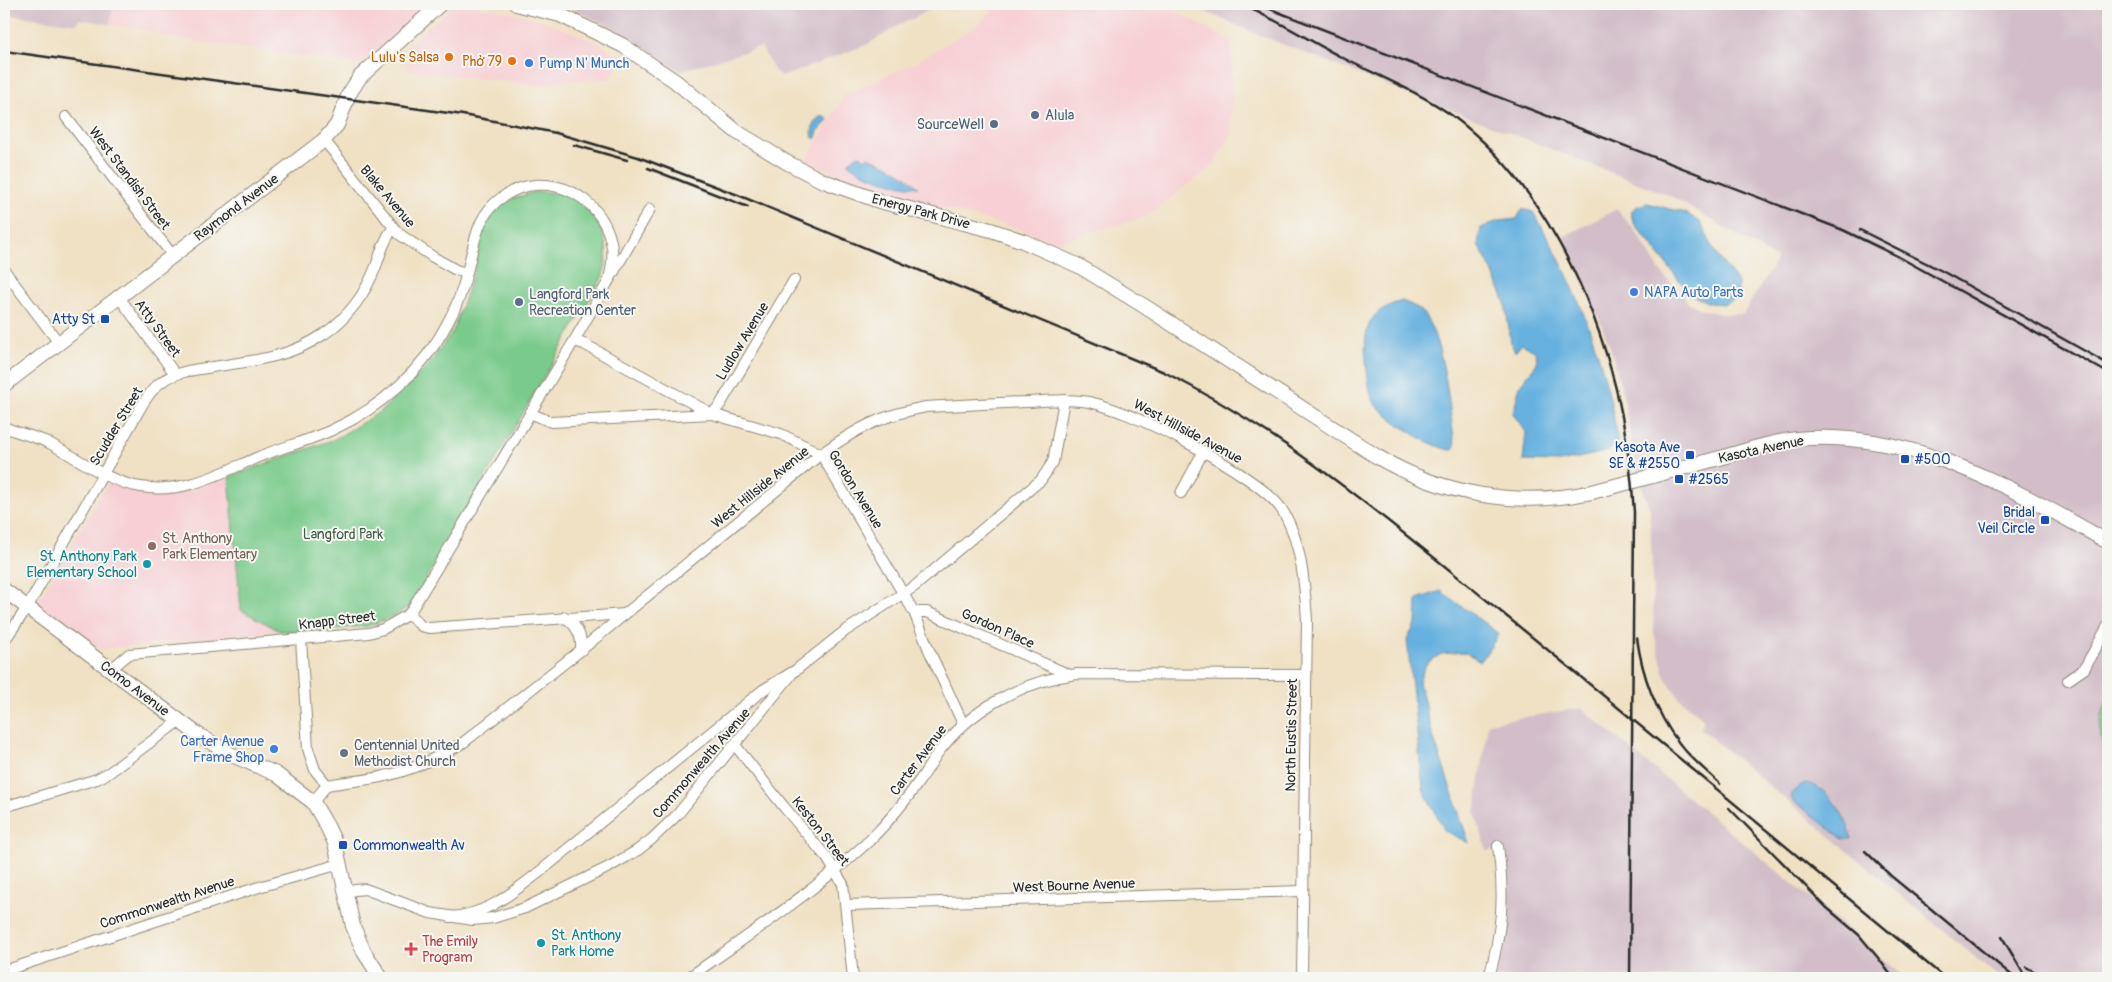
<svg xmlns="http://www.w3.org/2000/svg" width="2112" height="982" viewBox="0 0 2112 982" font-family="Pangolin,sans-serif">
	<rect width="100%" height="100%" fill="#f6f6f2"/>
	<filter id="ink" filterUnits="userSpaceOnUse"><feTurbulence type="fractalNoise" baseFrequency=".02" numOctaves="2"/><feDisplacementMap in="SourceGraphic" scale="10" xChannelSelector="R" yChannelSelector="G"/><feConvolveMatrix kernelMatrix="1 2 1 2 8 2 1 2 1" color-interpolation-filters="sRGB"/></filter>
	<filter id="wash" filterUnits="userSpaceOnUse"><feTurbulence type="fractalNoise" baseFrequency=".0096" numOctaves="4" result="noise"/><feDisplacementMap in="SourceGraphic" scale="20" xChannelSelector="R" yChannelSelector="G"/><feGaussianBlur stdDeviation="1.12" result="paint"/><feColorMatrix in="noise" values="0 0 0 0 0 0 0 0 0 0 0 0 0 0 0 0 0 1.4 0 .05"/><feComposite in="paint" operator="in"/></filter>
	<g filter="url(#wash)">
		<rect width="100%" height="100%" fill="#f0e1c4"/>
		<g fill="#f7cfd4">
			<path d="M113,4H419V6L417,14L361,65L172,38L143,29L110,24Z"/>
			<path d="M454,4L493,8L541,20L597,42L624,58L609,79L562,80L543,86L407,70L408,45Z"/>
			<path d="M1002,4H1163L1232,42L1231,135L1213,165L1146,217L1054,243L1020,229L874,189L805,161L846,94L917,62L975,26Z"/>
			<path d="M229,477L241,610L280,631L101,649L39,605V599L107,484H115L151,493L181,494Z"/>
		</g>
		<g fill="#d2bdc8">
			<path d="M4,4H113L110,24L79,19L77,24L4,14Z"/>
			<path d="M569,4H940L911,20L909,19L868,44L782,77L774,70L761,47L680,71L616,29L564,5Z"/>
			<path d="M1188,4H2108V978H2000L1701,729L1704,719L1680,699L1665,677L1654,633L1650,510L1636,471L1623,394L1610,346L1578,266L1563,237L1617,209L1637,233L1659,270L1688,302L1703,310L1722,314H1743L1777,259L1671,196L1259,35Z"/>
			<path d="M1581,708L1906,978H1494L1504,951L1509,922V885L1506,849L1487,851L1475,813L1488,723Z"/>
		</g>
		<g fill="#79ca8b" stroke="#527a5b">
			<path d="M534,192C546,192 557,192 569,196C590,205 610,237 606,260C606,266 603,272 602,278L411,605L394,616L368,626L314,631H280L241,610L229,477L335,439L380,412L426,368L453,331L476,265L480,239L487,223L496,210L506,201Z"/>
			<path d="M2108,698V758C2097,738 2099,719 2108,698Z"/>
		</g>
		<g fill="#66b1df" stroke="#486e85">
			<path d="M822,116L827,118L828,121L818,131L816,138H813C811,129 813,120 822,116Z"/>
			<path d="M858,155L862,156L864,159L868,157C885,163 906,174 918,187C899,186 862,177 848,163Z"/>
			<path d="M1647,203L1686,213L1700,222L1718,257L1738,282V293L1734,300L1723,304L1710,303L1691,295L1633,222L1631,211L1638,206Z"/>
			<path d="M1522,209L1533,212C1576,283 1606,360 1618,442L1609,451L1560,462L1523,461L1526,432L1513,414L1520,385L1537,363L1536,352L1522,344L1515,352L1511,343L1505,302L1492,271L1478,244L1481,228L1498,221L1517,219Z"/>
			<path d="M1402,301C1409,304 1416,306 1422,312C1444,338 1449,405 1454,439L1455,446L1453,450C1436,451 1381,416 1373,400C1369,391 1368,380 1367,370C1363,336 1363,311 1402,301Z"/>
			<path d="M1441,591L1499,634L1481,661L1464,652L1441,654L1426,664L1419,682L1433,736L1469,843L1445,831L1423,789L1407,640L1416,623L1417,599Z"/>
			<path d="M1806,783C1826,785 1850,820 1851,839H1843L1793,801L1791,796C1795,789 1798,786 1806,783Z"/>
		</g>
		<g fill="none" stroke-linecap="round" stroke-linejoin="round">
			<path stroke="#66b1df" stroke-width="2.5" d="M2103,749L2108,745"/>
		</g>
	</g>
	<g filter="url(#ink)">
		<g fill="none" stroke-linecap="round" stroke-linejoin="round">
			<defs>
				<g id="street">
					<path d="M66,117L173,256"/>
					<path d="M324,140L399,234L433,257L456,270L467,273"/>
					<path d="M4,270L59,343"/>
					<path d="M119,297L175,374"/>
					<path d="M574,341L584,344L712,414"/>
					<path d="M530,413L551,422L712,414L781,434L821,454L914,612L929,650L963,724"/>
					<path d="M712,414L720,405L794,280"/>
					<path d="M4,427C18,433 33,436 47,442C77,457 107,482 141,487C183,494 219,474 256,458C282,447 309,441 334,429C382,407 424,369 448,322C457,306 463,289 467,272C475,242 476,214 504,196C546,168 601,195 611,242C614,254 612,267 609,279"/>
					<path d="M1181,493L1203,452"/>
					<path d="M914,612H927L1070,675"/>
					<path d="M409,614L574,341L650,209"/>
					<path d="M565,617C577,626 582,635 581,650"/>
					<path d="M301,639L308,749L315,770L327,785"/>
					<path d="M4,641L27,608L138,412C145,400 152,388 164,380C179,371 195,370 212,367C251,361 290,358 324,334C348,318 366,293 376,266C381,252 384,240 393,228"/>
					<path d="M111,669L129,654L369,633L383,629L409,614L421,626L429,628L625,614"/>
					<path d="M2068,680L2084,669L2108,626"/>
					<path d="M735,745L784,807L827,858L843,884L853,978"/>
					<path d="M313,802L327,785C346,781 366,781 385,776C413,770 439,757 464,742L581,650L821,454C857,428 882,415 926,407C960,405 994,403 1028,402C1046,401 1064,399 1082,401C1124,405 1260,475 1282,510C1301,539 1305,586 1307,620L1302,978"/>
					<path d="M4,807L97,779L110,772L179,721"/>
					<path d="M346,891L365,889L430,913L473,920L493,918L525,908L609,867L638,850L652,839L678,814L791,675"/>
					<path d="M847,905L1302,891"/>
					<path d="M450,917C486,915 509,895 537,874L763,690L796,670L845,631L915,586L1041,480L1053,462L1064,400"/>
					<path d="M4,971L259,887L340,864"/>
					<path d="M688,978C749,935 813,892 869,841C888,822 905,802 920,780C926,772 931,763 937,754C970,709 1022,681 1077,674L1306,675"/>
					<path d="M1489,978C1502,929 1505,898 1498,846"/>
				</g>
				<g id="secondary">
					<path d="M516,4L560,15L622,45L675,81L737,132L788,163L821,180L879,201L991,230L1023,241L1079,266L1144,306L1376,456C1442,495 1517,508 1592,492C1635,481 1677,469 1720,458C1745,451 1771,442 1797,439C1910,428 2014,489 2108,542"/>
					<path d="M4,385L324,140L337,125L349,94L360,77L440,4"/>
					<path d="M4,590L197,734L232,755L276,774L313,802L327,826L335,843L353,926L364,952L381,978"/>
				</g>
			</defs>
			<use href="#street" stroke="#8e8678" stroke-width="12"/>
			<use href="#secondary" stroke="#8e8678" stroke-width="16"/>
			<use href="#street" stroke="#fff" stroke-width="10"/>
			<use href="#secondary" stroke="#fff" stroke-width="14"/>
			<g stroke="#2b2b2b" stroke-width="2.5">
				<path d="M1240,4C1276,19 1307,39 1341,57C1378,76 1420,92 1454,117C1538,180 1591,289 1616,389C1626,429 1631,471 1634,512L1630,978"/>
				<path d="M1265,7L1843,230L1899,257L2108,373"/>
				<path d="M4,51L463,115L556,133L638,157L738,195L1164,372C1288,434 1392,524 1500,611C1649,732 1797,856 1945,978"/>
				<path d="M574,145L627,160"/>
				<path d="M648,168L748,207"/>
				<path d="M1860,230L1942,271L2108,364"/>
				<path d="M1637,638C1642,675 1656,713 1679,743C1690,758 1707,771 1720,784"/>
				<path d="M1729,808L1826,907L1859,935L1879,959L1893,978"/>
				<path d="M1865,851L1891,876L2015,978"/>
				<path d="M2002,937L2026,978"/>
				<path d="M2026,967L2047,978"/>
			</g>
		</g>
	</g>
	<g fill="#e8710a" stroke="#f6f6f2" stroke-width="2">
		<circle cx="449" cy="57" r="5"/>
		<circle cx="512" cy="61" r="5"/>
	</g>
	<g fill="#3f7fe0" stroke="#f6f6f2" stroke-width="2">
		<circle cx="529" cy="63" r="5"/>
		<circle cx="1634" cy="292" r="5"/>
		<circle cx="274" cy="749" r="5"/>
	</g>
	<g fill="#5c6f8a" stroke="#f6f6f2" stroke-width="2">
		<circle cx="1035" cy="115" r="5"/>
		<circle cx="994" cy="124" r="5"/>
		<circle cx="519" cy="302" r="5"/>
	</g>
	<g fill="#1a4fb4" stroke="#f6f6f2" stroke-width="2">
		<rect x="100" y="314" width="10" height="10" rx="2.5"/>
		<rect x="1685" y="450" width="10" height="10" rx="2.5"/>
		<rect x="1900" y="454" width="10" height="10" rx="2.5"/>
		<rect x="1674" y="474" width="10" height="10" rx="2.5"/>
		<rect x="2040" y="515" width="10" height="10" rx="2.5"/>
		<rect x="338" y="840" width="10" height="10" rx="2.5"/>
	</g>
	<circle fill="#8d6e63" stroke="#f6f6f2" stroke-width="2" cx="152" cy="546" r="5"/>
	<g fill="#0f9aa8" stroke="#f6f6f2" stroke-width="2">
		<circle cx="147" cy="564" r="5"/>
		<circle cx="541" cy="943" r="5"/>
	</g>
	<circle fill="#6b7280" stroke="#f6f6f2" stroke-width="2" cx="344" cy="753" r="5"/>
	<path fill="#e0444e" stroke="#f6f6f2" stroke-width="2" d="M408.5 941.5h5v5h5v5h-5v5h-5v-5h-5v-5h5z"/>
	<g text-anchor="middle" stroke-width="4" stroke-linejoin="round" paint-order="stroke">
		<g font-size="14" fill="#c56008" stroke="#f6f6f2" text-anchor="end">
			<text x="439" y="62">Lulu's Salsa</text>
			<text x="502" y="66">Phở 79</text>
		</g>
		<g font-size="14" fill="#366cbe" stroke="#f6f6f2" text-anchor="start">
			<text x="539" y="68">Pump N' Munch</text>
			<text x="1644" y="297">NAPA Auto Parts</text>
			<text x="264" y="746" text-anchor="end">Carter Avenue<tspan x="264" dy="16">Frame Shop</tspan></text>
		</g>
		<g font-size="14" fill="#4e5e75" stroke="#f6f6f2" text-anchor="start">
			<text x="1045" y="120">Alula</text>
			<text x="984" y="129" text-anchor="end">SourceWell</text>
			<text x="529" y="299">Langford Park<tspan x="529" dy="16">Recreation Center</tspan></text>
		</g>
		<g font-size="14" fill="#2b2b2b" stroke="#f6f6f2">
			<text transform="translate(130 178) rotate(53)" y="5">West Standish Street</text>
			<text transform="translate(388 196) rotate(50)" y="5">Blake Avenue</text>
			<text transform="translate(236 207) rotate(-37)" y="5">Raymond Avenue</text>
			<text transform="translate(921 211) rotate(15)" y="5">Energy Park Drive</text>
			<text transform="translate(158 328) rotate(54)" y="5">Atty Street</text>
			<text transform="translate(742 341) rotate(-59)" y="5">Ludlow Avenue</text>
			<text transform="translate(116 426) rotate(-59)" y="5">Scudder Street</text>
			<text transform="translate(1188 431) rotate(28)" y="5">West Hillside Avenue</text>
			<text transform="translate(1761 449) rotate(-12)" y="5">Kasota Avenue</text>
			<text transform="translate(760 487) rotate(-39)" y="5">West Hillside Avenue</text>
			<text transform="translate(856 489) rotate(58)" y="5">Gordon Avenue</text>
			<text transform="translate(337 620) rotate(-7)" y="5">Knapp Street</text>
			<text transform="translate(998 628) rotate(24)" y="5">Gordon Place</text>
			<text transform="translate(135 688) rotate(37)" y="5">Como Avenue</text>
			<text transform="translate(1291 735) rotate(-89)" y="5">North Eustis Street</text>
			<text transform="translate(918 760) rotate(-53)" y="5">Carter Avenue</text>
			<text transform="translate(701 763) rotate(-49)" y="5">Commonwealth Avenue</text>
			<text transform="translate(821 831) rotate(52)" y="5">Keston Street</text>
			<text transform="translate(1074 885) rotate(-2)" y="5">West Bourne Avenue</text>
			<text transform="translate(167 902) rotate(-18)" y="5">Commonwealth Avenue</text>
		</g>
		<g font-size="14" fill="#164399" stroke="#f6f6f2" text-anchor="end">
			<text x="95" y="324">Atty St</text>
			<text x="1680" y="452">Kasota Ave<tspan x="1680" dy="16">SE &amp; #2550</tspan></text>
			<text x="1915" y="464" text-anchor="start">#500</text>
			<text x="1689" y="484" text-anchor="start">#2565</text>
			<text x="2035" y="517">Bridal<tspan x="2035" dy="16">Veil Circle</tspan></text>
			<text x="353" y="850" text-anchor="start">Commonwealth Av</text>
		</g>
		<g font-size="14" fill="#425b48" stroke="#f6f6f2">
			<text x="343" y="539">Langford Park</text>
		</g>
		<g font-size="14" fill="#785e54" stroke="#f6f6f2" text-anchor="start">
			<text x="162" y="543">St. Anthony<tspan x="162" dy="16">Park Elementary</tspan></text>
		</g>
		<g font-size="14" fill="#0d838f" stroke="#f6f6f2" text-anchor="end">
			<text x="137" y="561">St. Anthony Park<tspan x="137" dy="16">Elementary School</tspan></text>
			<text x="551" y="940" text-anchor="start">St. Anthony<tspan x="551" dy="16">Park Home</tspan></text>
		</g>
		<g font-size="14" fill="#5b616d" stroke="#f6f6f2" text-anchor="start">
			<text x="354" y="750">Centennial United<tspan x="354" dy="16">Methodist Church</tspan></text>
		</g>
		<g font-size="14" fill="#be3a42" stroke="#f6f6f2" text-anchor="start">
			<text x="422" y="946">The Emily<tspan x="422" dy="16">Program</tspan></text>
		</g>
	</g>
	<rect width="2112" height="982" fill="none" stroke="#f6f6f2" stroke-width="20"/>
</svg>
